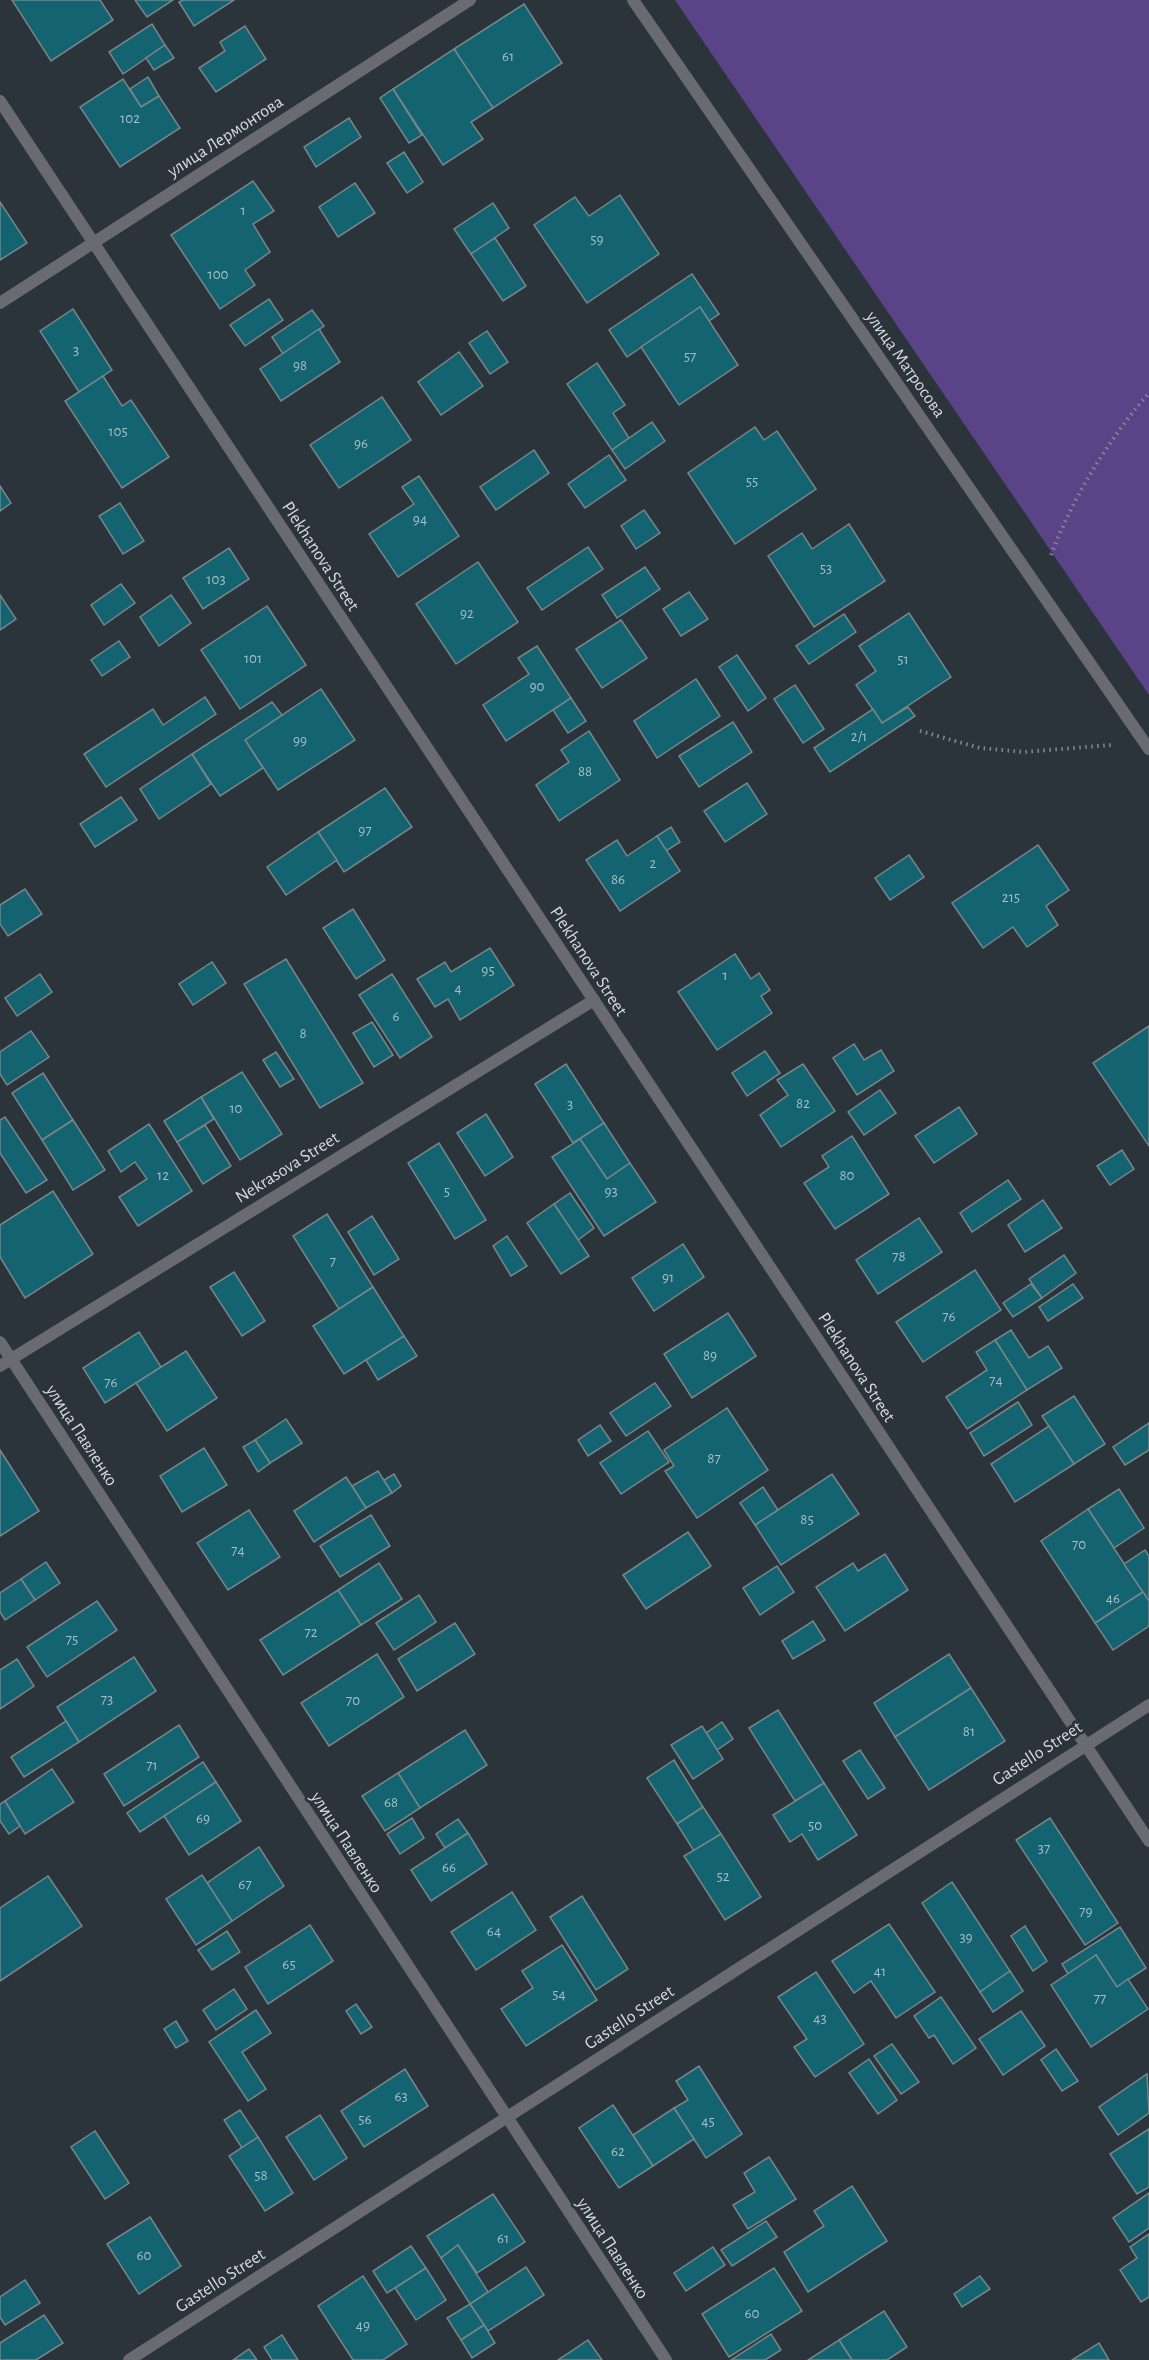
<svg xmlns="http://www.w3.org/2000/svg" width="1149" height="2360" viewBox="0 0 1149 2360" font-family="'Alegreya Sans',sans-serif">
	<rect width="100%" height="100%" fill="#2c343b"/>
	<path fill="#5b4387" d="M675,0H1149V695Z"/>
	<g fill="#136371" stroke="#788689" stroke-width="1.5">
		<path d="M12,0H100L113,20L51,61Z"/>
		<path d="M135,0H173L147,17Z"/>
		<path d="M183,0H234L194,26L179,2Z"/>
		<path d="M524,4L562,63L493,108L454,49Z"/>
		<path d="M152,24L165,45L123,74L109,52Z"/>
		<path d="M245,26L266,59L216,92L199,68L225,51L220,42Z"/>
		<path d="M165,45L174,58L154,70L146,58Z"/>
		<path d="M454,49L493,108L471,122L483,139L443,165L393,89Z"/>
		<path d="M148,77L159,96L141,107L130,89Z"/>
		<path d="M123,79L141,107L159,96L180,128L120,167L80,107Z"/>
		<path d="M393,89L422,135L409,143L380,98Z"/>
		<path d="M349,118L361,137L316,167L304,147Z"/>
		<path d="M404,152L423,182L407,193L387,163Z"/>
		<path d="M253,181L274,211L253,224L270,252L245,270L255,285L220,309L171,235Z"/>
		<path d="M355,183L375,213L338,237L319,207Z"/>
		<path d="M620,195L659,254L587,303L534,225L575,197L589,216Z"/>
		<path d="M0,202L27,243L0,260Z"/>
		<path d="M493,203L509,228L471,254L454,229Z"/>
		<path d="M495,238L526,286L503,301L471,254Z"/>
		<path d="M692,274L719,314L709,321L700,307L627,357L609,330Z"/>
		<path d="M269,299L283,320L245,346L230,325Z"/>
		<path d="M700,307L738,365L679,405L641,347Z"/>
		<path d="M73,309L112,370L79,392L40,331Z"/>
		<path d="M312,310L324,326L283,354L272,337Z"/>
		<path d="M319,329L340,362L281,401L260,369Z"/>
		<path d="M487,331L508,362L490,374L469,343Z"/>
		<path d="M459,352L483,386L441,415L418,382Z"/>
		<path d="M597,363L625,405L613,413L629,438L612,450L567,384Z"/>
		<path d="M103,376L122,406L131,400L169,457L122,488L65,401Z"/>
		<path d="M382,397L411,440L339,488L310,445Z"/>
		<path d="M652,422L665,441L625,469L612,450Z"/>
		<path d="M755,427L764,440L777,431L816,489L735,544L688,473Z"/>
		<path d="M534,450L549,473L496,510L480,487Z"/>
		<path d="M609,455L626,480L585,508L568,484Z"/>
		<path d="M419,476L459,536L398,577L369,534L414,504L402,487Z"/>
		<path d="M0,486L11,503L0,511Z"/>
		<path d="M120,503L144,541L123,554L99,516Z"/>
		<path d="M644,510L660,533L636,549L621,526Z"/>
		<path d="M849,524L885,581L814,627L768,556L802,533L812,549Z"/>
		<path d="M588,547L603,569L542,610L527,588Z"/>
		<path d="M229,548L249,579L203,609L183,578Z"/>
		<path d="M478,562L518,622L456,664L416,604Z"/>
		<path d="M645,567L660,589L617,618L602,595Z"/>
		<path d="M121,584L135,603L104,625L91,605Z"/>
		<path d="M689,592L708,619L681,636L663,609Z"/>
		<path d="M0,595L16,619L0,630Z"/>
		<path d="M171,595L191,623L159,646L140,617Z"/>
		<path d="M267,606L306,665L240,709L201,650Z"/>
		<path d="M909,613L951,677L882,723L856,685L876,671L859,646Z"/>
		<path d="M844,614L856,632L809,664L796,646Z"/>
		<path d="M621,620L647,658L602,688L576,649Z"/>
		<path d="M119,641L130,657L102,676L91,660Z"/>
		<path d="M537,646L571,698L506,741L483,705L529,674L518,658Z"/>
		<path d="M737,655L766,698L748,711L719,667Z"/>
		<path d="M696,679L720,716L657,758L634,721Z"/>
		<path d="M795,685L824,729L803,743L774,699Z"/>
		<path d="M321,689L355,740L278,790L245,740Z"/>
		<path d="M205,697L216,714L106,787L84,754L153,709L163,725Z"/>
		<path d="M571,698L586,721L568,733L553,710Z"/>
		<path d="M272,702L282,715L245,740L263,768L220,796L192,754Z"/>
		<path d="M908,707L915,716L830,772L814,748L873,709L882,723Z"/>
		<path d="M733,722L752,752L699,787L679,756Z"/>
		<path d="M589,731L620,780L559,821L536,785L569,762L561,750Z"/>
		<path d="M192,754L211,784L159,819L140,789Z"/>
		<path d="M747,783L767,814L725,842L704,811Z"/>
		<path d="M385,788L412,827L344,872L318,832Z"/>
		<path d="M121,797L137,820L95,847L80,824Z"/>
		<path d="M671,827L680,842L666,851L657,836Z"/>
		<path d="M318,832L337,860L286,895L267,867Z"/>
		<path d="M657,836L680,871L620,911L586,860L617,840L627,856Z"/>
		<path d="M1038,845L1069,890L1046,906L1058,925L1027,947L1013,927L983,948L952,903Z"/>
		<path d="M909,855L924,877L890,900L875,878Z"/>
		<path d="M25,889L42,914L8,936L0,924V905Z"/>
		<path d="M353,909L385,960L356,979L323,928Z"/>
		<path d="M490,948L514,985L460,1020L448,999L435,1007L417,979L445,962L451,972Z"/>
		<path d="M735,954L751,979L759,973L770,990L761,996L772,1013L717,1050L678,992Z"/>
		<path d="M286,959L363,1083L320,1108L244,984Z"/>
		<path d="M212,962L226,983L193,1005L179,984Z"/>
		<path d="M40,974L52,992L17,1016L5,998Z"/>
		<path d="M392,974L432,1037L400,1058L359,995Z"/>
		<path d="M372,1022L393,1055L374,1067L353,1033Z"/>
		<path d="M1149,1026V1146L1093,1063Z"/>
		<path d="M31,1031L49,1057L7,1085L0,1074V1052Z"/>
		<path d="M854,1044L864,1060L881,1050L894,1071L857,1095L833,1058Z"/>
		<path d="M765,1051L780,1073L747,1096L732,1073Z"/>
		<path d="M276,1052L294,1079L280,1087L263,1060Z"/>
		<path d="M566,1064L604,1123L573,1143L535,1084Z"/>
		<path d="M803,1064L835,1111L781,1147L760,1115L788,1095L777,1080Z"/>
		<path d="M242,1072L282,1134L240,1160L201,1097Z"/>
		<path d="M43,1073L73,1120L42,1140L12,1093Z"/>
		<path d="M880,1090L896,1113L864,1135L848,1112Z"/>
		<path d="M201,1097L214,1119L177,1142L164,1121Z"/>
		<path d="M959,1107L977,1134L934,1163L915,1136Z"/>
		<path d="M486,1114L513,1157L485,1176L457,1133Z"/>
		<path d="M5,1117L47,1180L26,1193L0,1153V1120Z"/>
		<path d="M73,1120L105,1170L73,1190L42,1140Z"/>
		<path d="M604,1123L630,1163L607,1179L580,1139Z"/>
		<path d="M149,1124L192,1191L138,1226L119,1197L147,1179L135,1162L121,1172L108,1151Z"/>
		<path d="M205,1125L231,1166L203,1184L177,1142Z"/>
		<path d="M852,1136L889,1194L835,1229L804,1183L829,1167L822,1156Z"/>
		<path d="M580,1139L607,1179L630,1163L656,1202L604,1236L552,1157Z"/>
		<path d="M439,1143L486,1220L455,1239L408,1163Z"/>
		<path d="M1122,1150L1134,1169L1110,1185L1097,1166Z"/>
		<path d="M1008,1180L1021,1199L972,1232L960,1213Z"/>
		<path d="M53,1191L93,1254L25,1298L0,1257V1225Z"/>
		<path d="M570,1193L594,1228L578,1240L554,1204Z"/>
		<path d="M1043,1200L1062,1228L1025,1252L1008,1225Z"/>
		<path d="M554,1204L589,1256L561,1274L527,1223Z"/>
		<path d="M327,1214L373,1287L339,1309L293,1236Z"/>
		<path d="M372,1216L399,1259L374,1275L348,1232Z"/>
		<path d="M919,1218L942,1252L878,1294L856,1260Z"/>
		<path d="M507,1236L527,1266L511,1276L493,1246Z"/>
		<path d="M683,1244L704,1277L654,1311L632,1278Z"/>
		<path d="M1064,1255L1076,1273L1042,1298L1029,1279Z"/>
		<path d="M975,1270L1001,1310L923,1362L896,1322Z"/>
		<path d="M234,1272L265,1321L242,1336L210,1287Z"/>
		<path d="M1031,1284L1042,1298L1013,1317L1003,1303Z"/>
		<path d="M1073,1284L1083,1298L1048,1321L1039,1307Z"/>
		<path d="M373,1287L404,1336L344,1374L313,1326Z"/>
		<path d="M728,1313L756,1356L692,1398L664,1354Z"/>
		<path d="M1011,1330L1029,1358L1048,1346L1062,1368L1027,1390L995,1340Z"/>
		<path d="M139,1332L161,1367L105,1403L83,1368Z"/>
		<path d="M404,1336L417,1356L378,1380L366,1360Z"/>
		<path d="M995,1340L1027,1390L967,1429L946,1397L987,1370L976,1352Z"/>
		<path d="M186,1351L217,1398L167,1431L136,1383Z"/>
		<path d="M655,1383L671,1406L626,1436L610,1413Z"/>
		<path d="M1074,1396L1105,1444L1074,1464L1042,1416Z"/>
		<path d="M1018,1402L1032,1425L984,1456L970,1433Z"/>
		<path d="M727,1408L768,1470L697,1518L665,1471L674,1466L664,1450Z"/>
		<path d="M286,1419L302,1443L270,1463L255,1440Z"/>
		<path d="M1149,1423V1450L1125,1465L1113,1447Z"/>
		<path d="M600,1425L611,1441L588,1456L578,1440Z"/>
		<path d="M1049,1426L1074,1464L1015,1502L991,1464Z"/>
		<path d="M648,1431L669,1462L621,1494L600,1463Z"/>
		<path d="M255,1440L270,1463L258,1472L243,1447Z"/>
		<path d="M204,1448L227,1485L182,1512L160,1476Z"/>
		<path d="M0,1450L39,1511L0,1536Z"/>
		<path d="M378,1471L392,1493L366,1508L352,1486Z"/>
		<path d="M394,1474L401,1486L392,1493L384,1480Z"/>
		<path d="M832,1474L859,1514L781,1565L755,1525Z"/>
		<path d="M346,1477L366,1508L314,1542L294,1511Z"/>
		<path d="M763,1487L778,1510L755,1525L740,1503Z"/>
		<path d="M1119,1489L1144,1528L1114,1548L1088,1509Z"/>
		<path d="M1088,1509L1143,1592L1095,1623L1041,1541Z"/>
		<path d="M249,1510L280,1557L228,1590L197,1543Z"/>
		<path d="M371,1515L390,1546L340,1577L320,1546Z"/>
		<path d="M688,1532L711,1566L646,1609L623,1575Z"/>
		<path d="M1145,1550L1149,1556V1601L1124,1564Z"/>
		<path d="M885,1554L908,1590L845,1631L816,1587L853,1563L858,1571Z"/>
		<path d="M46,1562L60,1583L35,1600L21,1579Z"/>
		<path d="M379,1563L402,1599L361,1625L338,1590Z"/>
		<path d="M777,1566L794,1592L760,1615L743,1588Z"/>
		<path d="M21,1579L35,1600L5,1620L0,1612V1593Z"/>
		<path d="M338,1590L361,1625L283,1675L260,1640Z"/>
		<path d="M1143,1592L1149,1601V1626L1113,1650L1095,1623Z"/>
		<path d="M419,1595L436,1622L394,1650L376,1623Z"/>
		<path d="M97,1601L117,1630L47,1677L27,1647Z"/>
		<path d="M813,1621L825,1640L793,1659L782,1641Z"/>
		<path d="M455,1623L475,1654L417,1691L398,1659Z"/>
		<path d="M377,1654L404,1697L329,1746L301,1703Z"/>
		<path d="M949,1654L971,1688L895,1737L874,1703Z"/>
		<path d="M134,1657L156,1691L79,1742L57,1707Z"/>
		<path d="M17,1659L34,1686L0,1709V1670Z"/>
		<path d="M971,1688L1005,1741L929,1790L895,1737Z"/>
		<path d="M778,1710L824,1783L795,1801L749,1728Z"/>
		<path d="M66,1721L79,1742L24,1777L11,1757Z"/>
		<path d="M722,1722L733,1739L717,1750L706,1733Z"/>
		<path d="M179,1725L199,1757L124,1806L104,1774Z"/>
		<path d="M702,1726L723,1759L693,1779L671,1745Z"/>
		<path d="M465,1730L487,1765L420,1808L398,1773Z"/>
		<path d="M860,1750L885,1788L868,1799L843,1761Z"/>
		<path d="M674,1760L703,1807L677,1824L647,1778Z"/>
		<path d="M203,1762L216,1782L140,1832L127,1813Z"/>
		<path d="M52,1769L74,1802L25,1834L5,1801Z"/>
		<path d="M398,1773L420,1808L385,1831L362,1796Z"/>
		<path d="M216,1782L241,1821L189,1855L164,1816Z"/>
		<path d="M824,1783L857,1835L818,1860L802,1834L790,1842L773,1815Z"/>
		<path d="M5,1801L20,1826L9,1834L0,1821V1804Z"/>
		<path d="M703,1807L721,1834L694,1851L677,1824Z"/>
		<path d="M412,1818L424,1838L400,1854L387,1834Z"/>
		<path d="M1050,1818L1118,1923L1085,1945L1016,1840Z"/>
		<path d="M458,1819L468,1833L445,1848L436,1834Z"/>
		<path d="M468,1833L487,1864L431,1901L411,1870Z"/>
		<path d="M721,1834L761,1897L725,1920L684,1856Z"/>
		<path d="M259,1847L284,1886L232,1921L207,1883Z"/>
		<path d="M202,1875L232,1921L196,1945L166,1899Z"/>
		<path d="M48,1876L82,1926L0,1981V1908Z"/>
		<path d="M952,1882L1010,1971L980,1992L922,1903Z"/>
		<path d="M512,1892L536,1930L476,1970L451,1932Z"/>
		<path d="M582,1896L628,1969L596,1990L550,1917Z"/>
		<path d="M889,1924L935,1992L896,2018L871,1981L854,1993L832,1961Z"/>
		<path d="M310,1925L333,1961L268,2004L245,1967Z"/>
		<path d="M1025,1926L1047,1961L1033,1971L1011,1936Z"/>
		<path d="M1120,1927L1146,1968L1117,1987L1096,1955L1068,1974L1062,1964Z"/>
		<path d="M227,1931L240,1952L212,1970L198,1950Z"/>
		<path d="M562,1945L597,2000L526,2046L501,2009L533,1988L522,1971Z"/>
		<path d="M1096,1955L1117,1987L1128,1979L1148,2009L1091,2047L1051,1985Z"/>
		<path d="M1010,1971L1023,1991L993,2012L980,1992Z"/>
		<path d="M816,1972L864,2044L815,2077L794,2047L807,2039L778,1997Z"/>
		<path d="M234,1989L247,2009L216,2030L203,2010Z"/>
		<path d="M941,1997L976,2048L953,2064L934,2035L929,2038L914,2016Z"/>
		<path d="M356,2004L372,2027L361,2034L346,2011Z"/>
		<path d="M256,2010L271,2033L242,2052L266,2089L248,2101L209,2042Z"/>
		<path d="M1021,2011L1045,2046L1003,2075L979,2039Z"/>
		<path d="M176,2021L188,2041L176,2048L164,2029Z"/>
		<path d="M892,2044L919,2082L901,2094L874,2056Z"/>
		<path d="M1056,2049L1078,2081L1062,2091L1041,2060Z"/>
		<path d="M869,2059L897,2100L878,2114L849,2073Z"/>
		<path d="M699,2066L742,2134L706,2158L674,2108L688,2100L676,2081Z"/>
		<path d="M405,2069L428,2106L364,2147L341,2111Z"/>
		<path d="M1147,2074L1149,2113L1118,2135L1099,2107Z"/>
		<path d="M613,2105L653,2166L619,2188L579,2128Z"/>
		<path d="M674,2108L694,2139L653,2166L633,2135Z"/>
		<path d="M240,2110L258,2137L242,2148L224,2120Z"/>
		<path d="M320,2115L347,2158L314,2180L286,2137Z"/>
		<path d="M1149,2129V2187L1137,2194L1110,2154Z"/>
		<path d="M95,2131L129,2183L105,2199L71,2147Z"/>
		<path d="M258,2137L293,2193L265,2211L229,2156Z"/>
		<path d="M769,2157L796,2199L748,2229L733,2205L755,2192L744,2173Z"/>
		<path d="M852,2186L887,2241L808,2292L784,2252L824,2226L814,2211Z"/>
		<path d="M1149,2193V2228L1129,2242L1113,2218Z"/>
		<path d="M493,2194L525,2242L477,2273L458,2245L441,2258L427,2236Z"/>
		<path d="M150,2217L181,2266L139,2294L107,2244Z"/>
		<path d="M766,2221L777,2237L732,2266L721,2250Z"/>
		<path d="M1149,2234V2297L1141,2302L1120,2270L1137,2258L1130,2247Z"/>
		<path d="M458,2245L488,2292L470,2304L441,2258Z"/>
		<path d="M411,2246L426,2268L387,2293L373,2271Z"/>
		<path d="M713,2247L725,2265L686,2291L674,2273Z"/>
		<path d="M526,2267L544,2295L488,2331L470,2304Z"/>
		<path d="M426,2268L446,2300L416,2320L395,2288Z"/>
		<path d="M774,2268L802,2311L729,2357L702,2314Z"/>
		<path d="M363,2276L407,2344L383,2360H353L318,2306Z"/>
		<path d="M980,2276L990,2289L962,2307L954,2294Z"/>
		<path d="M25,2280L40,2303L5,2325L0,2317V2297Z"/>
		<path d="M470,2304L484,2325L461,2340L447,2318Z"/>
		<path d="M884,2311L907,2347L887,2360H852L839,2340Z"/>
		<path d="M44,2315L63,2343L36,2360H0V2343Z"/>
		<path d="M484,2325L495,2343L472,2358L461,2340Z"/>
		<path d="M771,2334L781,2350L765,2360H731Z"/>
		<path d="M282,2335L298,2360H272L264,2347Z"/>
		<path d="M588,2340L602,2360H558Z"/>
		<path d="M839,2340L852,2360H808Z"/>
		<path d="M1099,2343L1109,2360H1072Z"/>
		<path d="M249,2349L257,2360H233Z"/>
	</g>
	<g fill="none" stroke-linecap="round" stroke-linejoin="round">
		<g stroke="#838a90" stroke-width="4" stroke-dasharray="1.5 4.5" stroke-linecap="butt">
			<path d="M1051,555C1073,497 1108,440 1149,393"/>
			<path d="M920,731L980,748L1024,752L1111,745"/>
		</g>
		<g stroke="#6a6b70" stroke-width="12">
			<path d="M633,0L1149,749"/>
			<path d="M0,101L1149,1841"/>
			<path d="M0,303L470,0"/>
			<path d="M0,1342L666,2360"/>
			<path d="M0,1366L594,1000"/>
			<path d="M129,2360L1149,1705"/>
		</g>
	</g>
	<g text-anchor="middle" stroke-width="6" stroke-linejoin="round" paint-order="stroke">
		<g font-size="15" fill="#a6bec5">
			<text x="508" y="61">61</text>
			<text x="130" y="123">102</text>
			<text x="243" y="215">1</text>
			<text x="597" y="244">59</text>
			<text x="218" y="279">100</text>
			<text x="76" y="355">3</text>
			<text x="690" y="361">57</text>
			<text x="300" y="370">98</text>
			<text x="118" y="436">105</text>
			<text x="361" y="448">96</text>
			<text x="752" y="486">55</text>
			<text x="420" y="524">94</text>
			<text x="826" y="573">53</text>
			<text x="216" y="584">103</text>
			<text x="467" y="618">92</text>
			<text x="253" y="663">101</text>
			<text x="903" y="664">51</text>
			<text x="537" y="691">90</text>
			<text x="859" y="741">2/1</text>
			<text x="300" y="745">99</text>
			<text x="585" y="776">88</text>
			<text x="365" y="835">97</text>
			<text x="653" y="868">2</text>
			<text x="618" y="884">86</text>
			<text x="1011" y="902">215</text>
			<text x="488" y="975">95</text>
			<text x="725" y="980">1</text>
			<text x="458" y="993">4</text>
			<text x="396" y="1021">6</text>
			<text x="303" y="1038">8</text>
			<text x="803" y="1108">82</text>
			<text x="570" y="1109">3</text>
			<text x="236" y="1113">10</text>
			<text x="163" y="1180">12</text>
			<text x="847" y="1180">80</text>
			<text x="447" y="1196">5</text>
			<text x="611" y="1196">93</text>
			<text x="899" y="1261">78</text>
			<text x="333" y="1266">7</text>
			<text x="668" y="1282">91</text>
			<text x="949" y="1321">76</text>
			<text x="710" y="1360">89</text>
			<text x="996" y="1385">74</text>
			<text x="111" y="1387">76</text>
			<text x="714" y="1463">87</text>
			<text x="807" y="1524">85</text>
			<text x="1079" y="1549">70</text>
			<text x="238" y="1555">74</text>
			<text x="1113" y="1603">46</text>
			<text x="311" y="1637">72</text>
			<text x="72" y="1644">75</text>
			<text x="107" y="1704">73</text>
			<text x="353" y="1705">70</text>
			<text x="969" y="1736">81</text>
			<text x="152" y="1770">71</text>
			<text x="391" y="1807">68</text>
			<text x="203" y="1823">69</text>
			<text x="815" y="1830">50</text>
			<text x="1044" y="1853">37</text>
			<text x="449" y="1872">66</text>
			<text x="723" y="1881">52</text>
			<text x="245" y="1889">67</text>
			<text x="1086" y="1916">79</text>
			<text x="494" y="1936">64</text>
			<text x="966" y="1942">39</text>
			<text x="289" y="1969">65</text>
			<text x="880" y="1976">41</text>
			<text x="559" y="1999">54</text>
			<text x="1100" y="2003">77</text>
			<text x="820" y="2023">43</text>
			<text x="401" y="2101">63</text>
			<text x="365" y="2124">56</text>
			<text x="708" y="2126">45</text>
			<text x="618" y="2156">62</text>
			<text x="261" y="2180">58</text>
			<text x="503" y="2243">61</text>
			<text x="144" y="2260">60</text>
			<text x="752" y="2318">60</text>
			<text x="363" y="2330">49</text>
		</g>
		<g font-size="18" fill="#d7dce1" stroke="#2c343b">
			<text transform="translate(225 136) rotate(-33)" y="6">улица Лермонтова</text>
			<text transform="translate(906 364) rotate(55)" y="6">улица Матросова</text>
			<text transform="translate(321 556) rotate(57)" y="6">Plekhanova Street</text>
			<text transform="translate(589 961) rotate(57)" y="6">Plekhanova Street</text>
			<text transform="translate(287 1167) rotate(-32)" y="6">Nekrasova Street</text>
			<text transform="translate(857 1367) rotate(57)" y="6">Plekhanova Street</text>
			<text transform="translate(82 1435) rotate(57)" y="6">улица Павленко</text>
			<text transform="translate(1037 1753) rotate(-33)" y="6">Gastello Street</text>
			<text transform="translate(347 1842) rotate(57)" y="6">улица Павленко</text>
			<text transform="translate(629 2017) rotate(-33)" y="6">Gastello Street</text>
			<text transform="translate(613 2248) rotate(57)" y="6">улица Павленко</text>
			<text transform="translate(220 2280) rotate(-33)" y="6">Gastello Street</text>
		</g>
	</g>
</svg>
